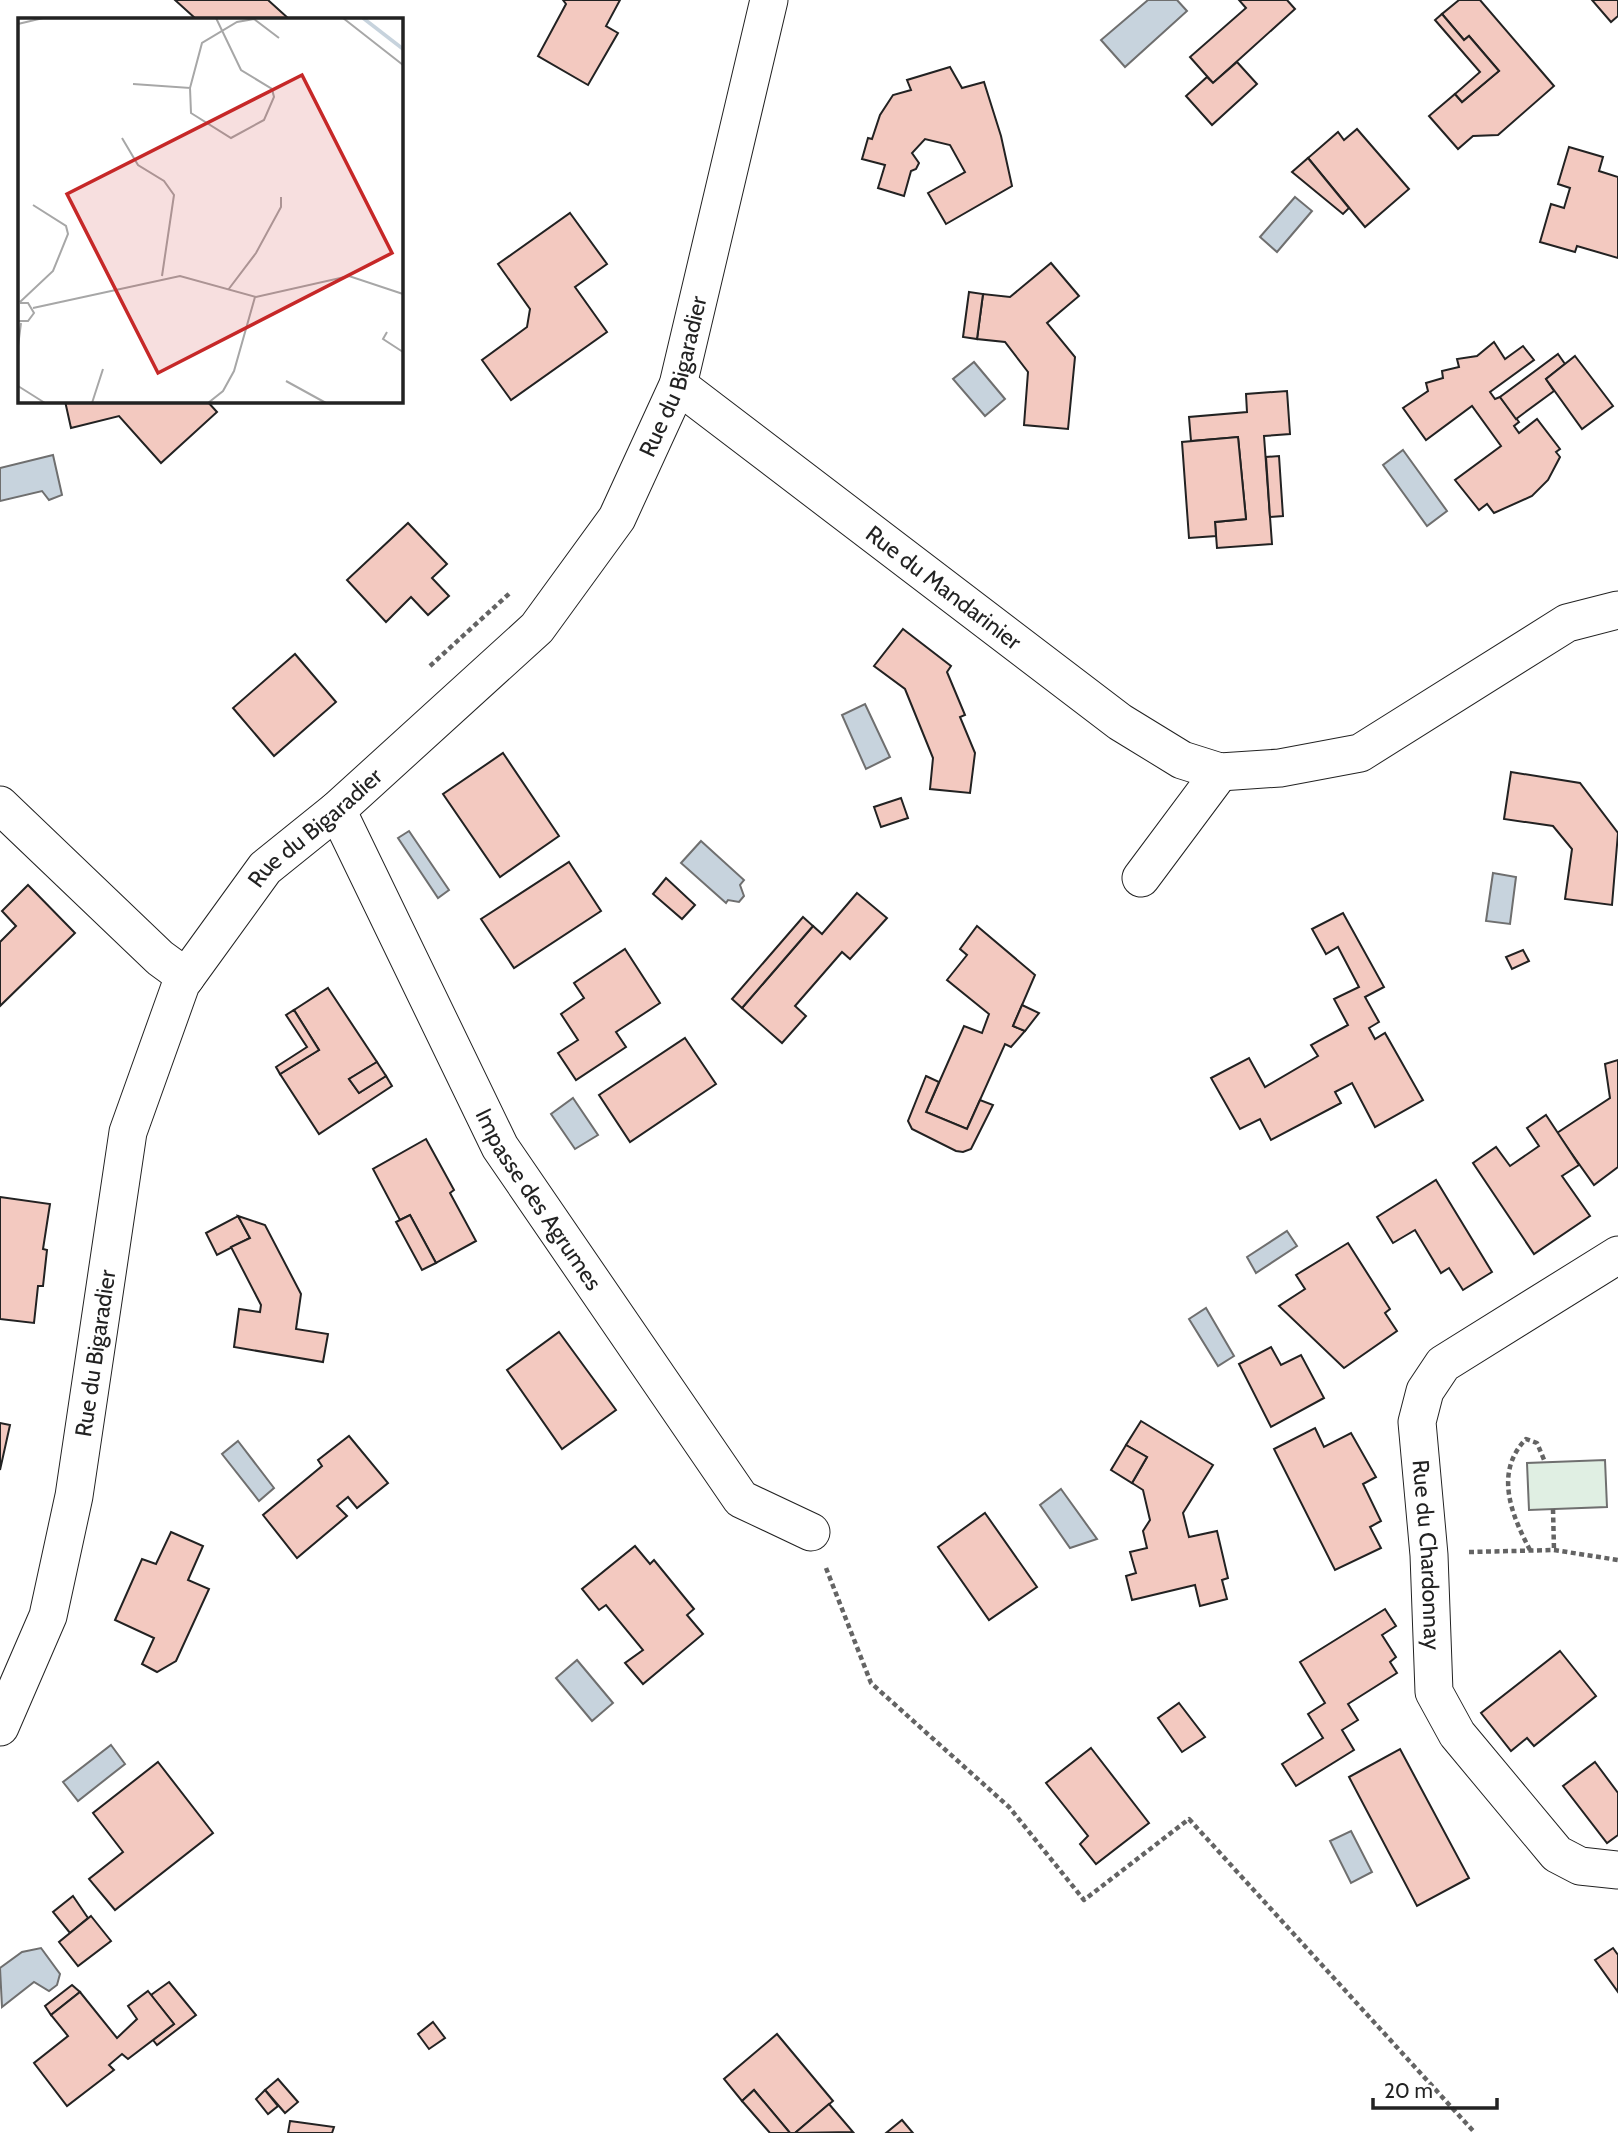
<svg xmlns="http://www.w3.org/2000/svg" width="1618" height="2133" viewBox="0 0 1618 2133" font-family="Cabin,sans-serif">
	<rect width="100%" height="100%" fill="#fff"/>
	<path fill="#e0efe3" stroke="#6f6f6f" stroke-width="2" d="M1605,1460L1607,1507L1529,1510L1527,1463Z"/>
	<g fill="#c7d3dd" stroke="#6f6f6f" stroke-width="2">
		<path d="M1148,0H1177L1187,11L1125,67L1101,40Z"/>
		<path d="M1295,197L1312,211L1277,252L1260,237Z"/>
		<path d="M974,362L1005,399L985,416L953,379Z"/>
		<path d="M1403,450L1447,511L1427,526L1383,465Z"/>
		<path d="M53,455L62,495L49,500L42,491L0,501V468Z"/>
		<path d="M865,704L890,757L866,769L842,715Z"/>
		<path d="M409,831L449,890L438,898L398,838Z"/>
		<path d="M701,841L744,880L740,885L744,896L739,902L728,900L726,903L681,863Z"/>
		<path d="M1493,873L1516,877L1510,924L1486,921Z"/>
		<path d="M573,1098L598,1135L575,1149L551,1114Z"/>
		<path d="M1287,1231L1297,1246L1256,1273L1247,1257Z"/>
		<path d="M1206,1308L1234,1356L1218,1366L1189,1319Z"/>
		<path d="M238,1441L274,1488L259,1501L222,1454Z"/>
		<path d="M1061,1489L1097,1539L1070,1548L1040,1505Z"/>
		<path d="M577,1660L613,1703L592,1721L556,1678Z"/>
		<path d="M111,1745L125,1764L78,1801L63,1782Z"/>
		<path d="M1351,1831L1372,1872L1351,1883L1330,1841Z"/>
		<path d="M41,1948L60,1974L57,1985L49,1991L34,1982L2,2007L0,1968L22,1952Z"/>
	</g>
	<g fill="#f3c9c0" stroke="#222" stroke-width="2">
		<path d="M175,0H268L289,19H196Z"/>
		<path d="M563,0H620L606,26L618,33L588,85L538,56L566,4Z"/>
		<path d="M1239,0H1287L1295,9L1213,83L1190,57L1246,8Z"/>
		<path d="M1459,0H1480L1554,86L1498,135L1473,136L1458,149L1429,116L1455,94L1462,102L1499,71L1469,36L1464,40L1442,14Z"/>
		<path d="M1592,0H1618V16L1611,22Z"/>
		<path d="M1442,14L1464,40L1469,36L1499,71L1462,102L1455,94L1480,72L1435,20Z"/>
		<path d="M1237,62L1257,84L1212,125L1186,96L1207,77L1213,83Z"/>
		<path d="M950,67L962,88L984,82L1001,136L1012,186L946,224L928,193L965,172L950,145L925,139L912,153L919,163L916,169L911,171L904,196L878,188L885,165L862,159L868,138L872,139L880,115L893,95L911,90L907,80Z"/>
		<path d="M1357,129L1409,189L1365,227L1308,158L1338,132L1344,140Z"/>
		<path d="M1569,147L1603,157L1599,171L1618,177V258L1577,246L1575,252L1540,242L1551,204L1564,208L1570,188L1558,184Z"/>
		<path d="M1308,158L1349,208L1343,214L1292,172Z"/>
		<path d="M570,213L607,264L575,287L607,332L511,400L482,360L527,327L530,309L498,264Z"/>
		<path d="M1051,263L1079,296L1047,323L1075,357L1068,429L1024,425L1028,372L1005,342L977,339L983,294L1010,297Z"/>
		<path d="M969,292L983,294L977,339L963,337Z"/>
		<path d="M1494,342L1505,359L1523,346L1534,360L1490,392L1495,399L1500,397L1519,422L1514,426L1519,433L1537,419L1560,449L1556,452L1560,457L1548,480L1532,496L1494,513L1487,504L1479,510L1455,480L1501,446L1472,406L1426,440L1403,408L1428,391L1426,383L1443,378L1442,371L1459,367L1457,359L1477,356Z"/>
		<path d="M1558,354L1565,364L1546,379L1554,391L1516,419L1500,397Z"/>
		<path d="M1575,356L1613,406L1582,429L1546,379Z"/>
		<path d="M1287,391L1290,434L1264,436L1272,544L1217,548L1215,522L1246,519L1238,437L1191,441L1189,417L1247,412L1246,394Z"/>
		<path d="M65,401H207L217,412L161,463L119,416L71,428Z"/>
		<path d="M1238,437L1246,519L1215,522L1216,536L1189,538L1182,442Z"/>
		<path d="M1279,456L1283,516L1270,517L1266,457Z"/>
		<path d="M408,523L447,564L432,578L449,596L428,615L411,597L386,622L347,580Z"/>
		<path d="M903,629L951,666L947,672L965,715L960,717L975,753L970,793L930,789L933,758L905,689L874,666Z"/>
		<path d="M295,654L336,702L274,756L233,708Z"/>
		<path d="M503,753L559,836L500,877L443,794Z"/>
		<path d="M1511,772L1580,783L1618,833L1612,905L1565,899L1572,849L1553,826L1504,819Z"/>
		<path d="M901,798L908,818L881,827L874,807Z"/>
		<path d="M569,862L601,911L514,968L481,919Z"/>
		<path d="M666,878L695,905L682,919L653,894Z"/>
		<path d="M28,885L75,933L0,1006V942L16,926L2,911Z"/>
		<path d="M857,893L887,918L850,959L842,952L795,1006L806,1016L782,1043L742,1008L813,926L822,934Z"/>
		<path d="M1343,913L1384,987L1365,997L1379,1022L1369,1028L1375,1039L1385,1033L1423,1100L1375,1127L1352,1083L1335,1092L1341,1103L1271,1140L1260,1119L1240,1129L1211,1078L1249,1058L1265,1087L1318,1056L1311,1045L1348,1025L1334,999L1359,987L1338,947L1326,954L1312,929Z"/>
		<path d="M803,917L813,926L742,1008L732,999Z"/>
		<path d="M977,926L1035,975L1013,1026L1025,1031L1011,1047L1005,1044L967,1129L926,1112L964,1026L982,1033L989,1014L947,980L967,955L960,949Z"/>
		<path d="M625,949L660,1003L616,1032L626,1047L576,1080L558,1053L578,1040L561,1014L584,998L574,983Z"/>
		<path d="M1523,950L1529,961L1512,969L1506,957Z"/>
		<path d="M328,988L377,1062L349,1079L359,1093L386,1076L392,1086L319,1134L280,1074L319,1050L294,1010Z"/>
		<path d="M1022,1005L1039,1013L1025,1031L1013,1026Z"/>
		<path d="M294,1010L319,1050L280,1074L276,1067L307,1047L286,1015Z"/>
		<path d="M685,1038L716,1084L630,1142L599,1095Z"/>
		<path d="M1618,1060V1167L1594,1185L1557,1133L1610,1098L1605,1064Z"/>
		<path d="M377,1062L386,1076L359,1093L349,1079Z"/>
		<path d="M926,1076L939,1082L926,1112L967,1129L980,1100L993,1105L971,1149L963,1152L956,1151L912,1129L908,1121Z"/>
		<path d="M1546,1115L1579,1165L1562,1176L1590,1216L1534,1254L1473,1163L1496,1147L1510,1166L1539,1146L1527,1128Z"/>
		<path d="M426,1139L454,1190L450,1193L476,1241L436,1263L410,1215L400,1220L373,1169Z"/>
		<path d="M1436,1180L1492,1272L1463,1290L1449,1268L1441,1273L1415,1230L1393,1243L1377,1217Z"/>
		<path d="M0,1197L50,1204L43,1249L47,1250L43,1286H38L34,1323L0,1319Z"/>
		<path d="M410,1215L436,1263L422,1270L396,1222Z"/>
		<path d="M238,1216L250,1238L217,1255L206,1233Z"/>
		<path d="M238,1216L265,1225L301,1294L296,1329L328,1334L323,1362L234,1347L239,1309L260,1312L261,1305L231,1247L250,1238Z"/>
		<path d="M1348,1243L1390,1309L1385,1313L1397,1331L1344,1368L1279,1306L1305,1289L1296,1275Z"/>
		<path d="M559,1332L616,1410L562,1449L507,1370Z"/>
		<path d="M1271,1347L1281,1365L1301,1355L1324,1398L1271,1427L1239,1364Z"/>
		<path d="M1141,1421L1213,1465L1183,1513L1189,1537L1217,1531L1228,1578L1222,1580L1227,1599L1200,1606L1195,1585L1132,1600L1126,1576L1136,1573L1130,1552L1147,1548L1143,1531L1150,1520L1143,1490L1132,1483L1147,1457L1126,1445Z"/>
		<path d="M0,1423L10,1425L0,1470Z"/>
		<path d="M1315,1428L1324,1447L1351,1433L1376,1477L1363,1484L1381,1521L1370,1527L1381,1548L1335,1570L1274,1449Z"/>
		<path d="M349,1436L388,1483L357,1508L348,1497L337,1506L347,1516L297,1558L263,1515L322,1466L318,1460Z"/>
		<path d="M1126,1445L1147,1457L1132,1483L1111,1470Z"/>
		<path d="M985,1513L1037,1587L989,1620L938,1547Z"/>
		<path d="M171,1532L203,1546L188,1580L209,1589L176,1661L157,1672L142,1664L154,1638L115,1620L142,1559L156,1564Z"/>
		<path d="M635,1546L650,1564L654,1560L694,1609L687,1615L703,1634L643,1684L625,1663L643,1650L606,1605L599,1610L582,1589Z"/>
		<path d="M1385,1609L1396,1626L1382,1635L1396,1657L1390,1662L1397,1673L1348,1704L1358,1720L1342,1730L1354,1750L1296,1786L1282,1764L1323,1738L1308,1714L1325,1703L1300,1662Z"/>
		<path d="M1560,1651L1596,1696L1534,1746L1527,1738L1511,1751L1481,1713Z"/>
		<path d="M1179,1703L1205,1737L1182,1752L1158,1718Z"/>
		<path d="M1091,1748L1149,1823L1096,1864L1080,1844L1088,1836L1046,1783Z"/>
		<path d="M1400,1749L1469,1878L1417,1906L1349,1777Z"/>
		<path d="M158,1762L213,1833L115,1910L89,1879L123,1852L93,1813Z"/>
		<path d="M1595,1762L1618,1793V1835L1607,1843L1563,1786Z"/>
		<path d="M73,1896L88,1918L70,1933L53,1912Z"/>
		<path d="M91,1916L111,1941L78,1966L59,1942Z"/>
		<path d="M1613,1948L1618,1955V1992L1595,1960Z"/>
		<path d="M169,1982L196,2015L157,2045L153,2040L174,2024L151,1995Z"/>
		<path d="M72,1985L80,1992L51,2015L45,2006Z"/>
		<path d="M148,1991L174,2024L128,2059L122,2054L109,2065L114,2070L67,2106L34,2063L68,2036L51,2015L80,1992L117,2038L137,2019L128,2006Z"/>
		<path d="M433,2022L445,2038L429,2049L418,2034Z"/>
		<path d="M777,2034L833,2101L795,2133H790L754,2090L742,2101L724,2079Z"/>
		<path d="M278,2079L298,2102L285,2113L265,2090Z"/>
		<path d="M265,2090L278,2106L268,2114L256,2099Z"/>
		<path d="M754,2090L790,2133H770L742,2101Z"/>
		<path d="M829,2104L853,2132L795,2133Z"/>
		<path d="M902,2120L913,2133H886Z"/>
		<path d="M290,2121L334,2127L332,2133H288Z"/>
	</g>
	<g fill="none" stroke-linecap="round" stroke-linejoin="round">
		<defs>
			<g id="street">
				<path id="s1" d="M678,385L1120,722L1182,760L1220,772L1280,768L1360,753L1567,623L1618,610"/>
				<path d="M0,805L160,958L186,977"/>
				<path id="s2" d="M337,810L500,1147L741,1499L811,1532"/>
				<path d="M1141,878L1220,772"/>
				<path id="s3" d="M1618,1255L1443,1364L1425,1391L1417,1422L1429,1555L1434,1692L1457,1734L1557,1854L1580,1866L1618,1870"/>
				<path id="s4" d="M0,1727L48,1616L74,1496L128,1132L181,984L265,868L337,810L537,628L617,518L678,385L769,0"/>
			</g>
		</defs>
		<use href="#street" stroke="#222" stroke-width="39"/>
		<g stroke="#646464" stroke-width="4.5" stroke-dasharray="5 3.5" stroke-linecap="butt">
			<path d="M430,666L511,592"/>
			<path d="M1553,1509L1554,1550"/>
			<path d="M1530,1550C1511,1514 1494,1472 1526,1439L1537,1443L1545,1462"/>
			<path d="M1469,1552L1554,1550L1618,1560"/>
			<path d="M826,1568L871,1683L1009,1807L1084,1900L1189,1819L1475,2133"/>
		</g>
		<use href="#street" stroke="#fff" stroke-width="37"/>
	</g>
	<g text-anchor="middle" stroke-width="5" stroke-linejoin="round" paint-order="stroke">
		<g font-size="23" fill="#222" stroke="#fff">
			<text dy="8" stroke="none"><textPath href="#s4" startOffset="1564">Rue du Bigaradier</textPath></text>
			<text dy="8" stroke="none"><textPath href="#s1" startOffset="334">Rue du Mandarinier</textPath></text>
			<text dy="8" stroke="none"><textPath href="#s4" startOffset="976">Rue du Bigaradier</textPath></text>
			<text dy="8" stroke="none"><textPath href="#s2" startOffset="439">Impasse des Agrumes</textPath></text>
			<text dy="8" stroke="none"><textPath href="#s4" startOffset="388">Rue du Bigaradier</textPath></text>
			<text dy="8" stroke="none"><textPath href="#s3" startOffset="404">Rue du Chardonnay</textPath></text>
		</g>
	</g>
	<g transform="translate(18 18)">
		<rect width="385" height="385" fill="#fff"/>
		<path fill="none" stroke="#c7d3dd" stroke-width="3.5" d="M345,0L385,31"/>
		<path fill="none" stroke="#a7a7a7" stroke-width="2" d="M325,0L385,47M0,6L25,0M115,66L172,70L184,25L219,4L236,1L261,20M172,70L173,95L213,120L246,102L256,79L254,71L223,52L198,0M104,120L120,147L146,163L156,177L144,258M210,272L238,235L263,189V179M2,284L35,253L50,216L48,208L15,187M15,290L162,258L238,279L331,258L385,276M0,303H10L16,295L10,285H2M369,314L365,321L385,334M0,328L3,305M268,363L308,385M0,368L27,385M74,385L85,351M190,385L205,373L216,353L237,279"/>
		<path fill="#c62828" fill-opacity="0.15" stroke="#c62828" stroke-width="3.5" d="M284,57L374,235L140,355L49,176Z"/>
		<rect width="385" height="385" fill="none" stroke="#222" stroke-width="3.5"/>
	</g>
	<path d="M1373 2098v10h124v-10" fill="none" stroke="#222222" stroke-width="3.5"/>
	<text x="1384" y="2098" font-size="21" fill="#222222" stroke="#ffffff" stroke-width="5" paint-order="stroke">20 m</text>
</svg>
